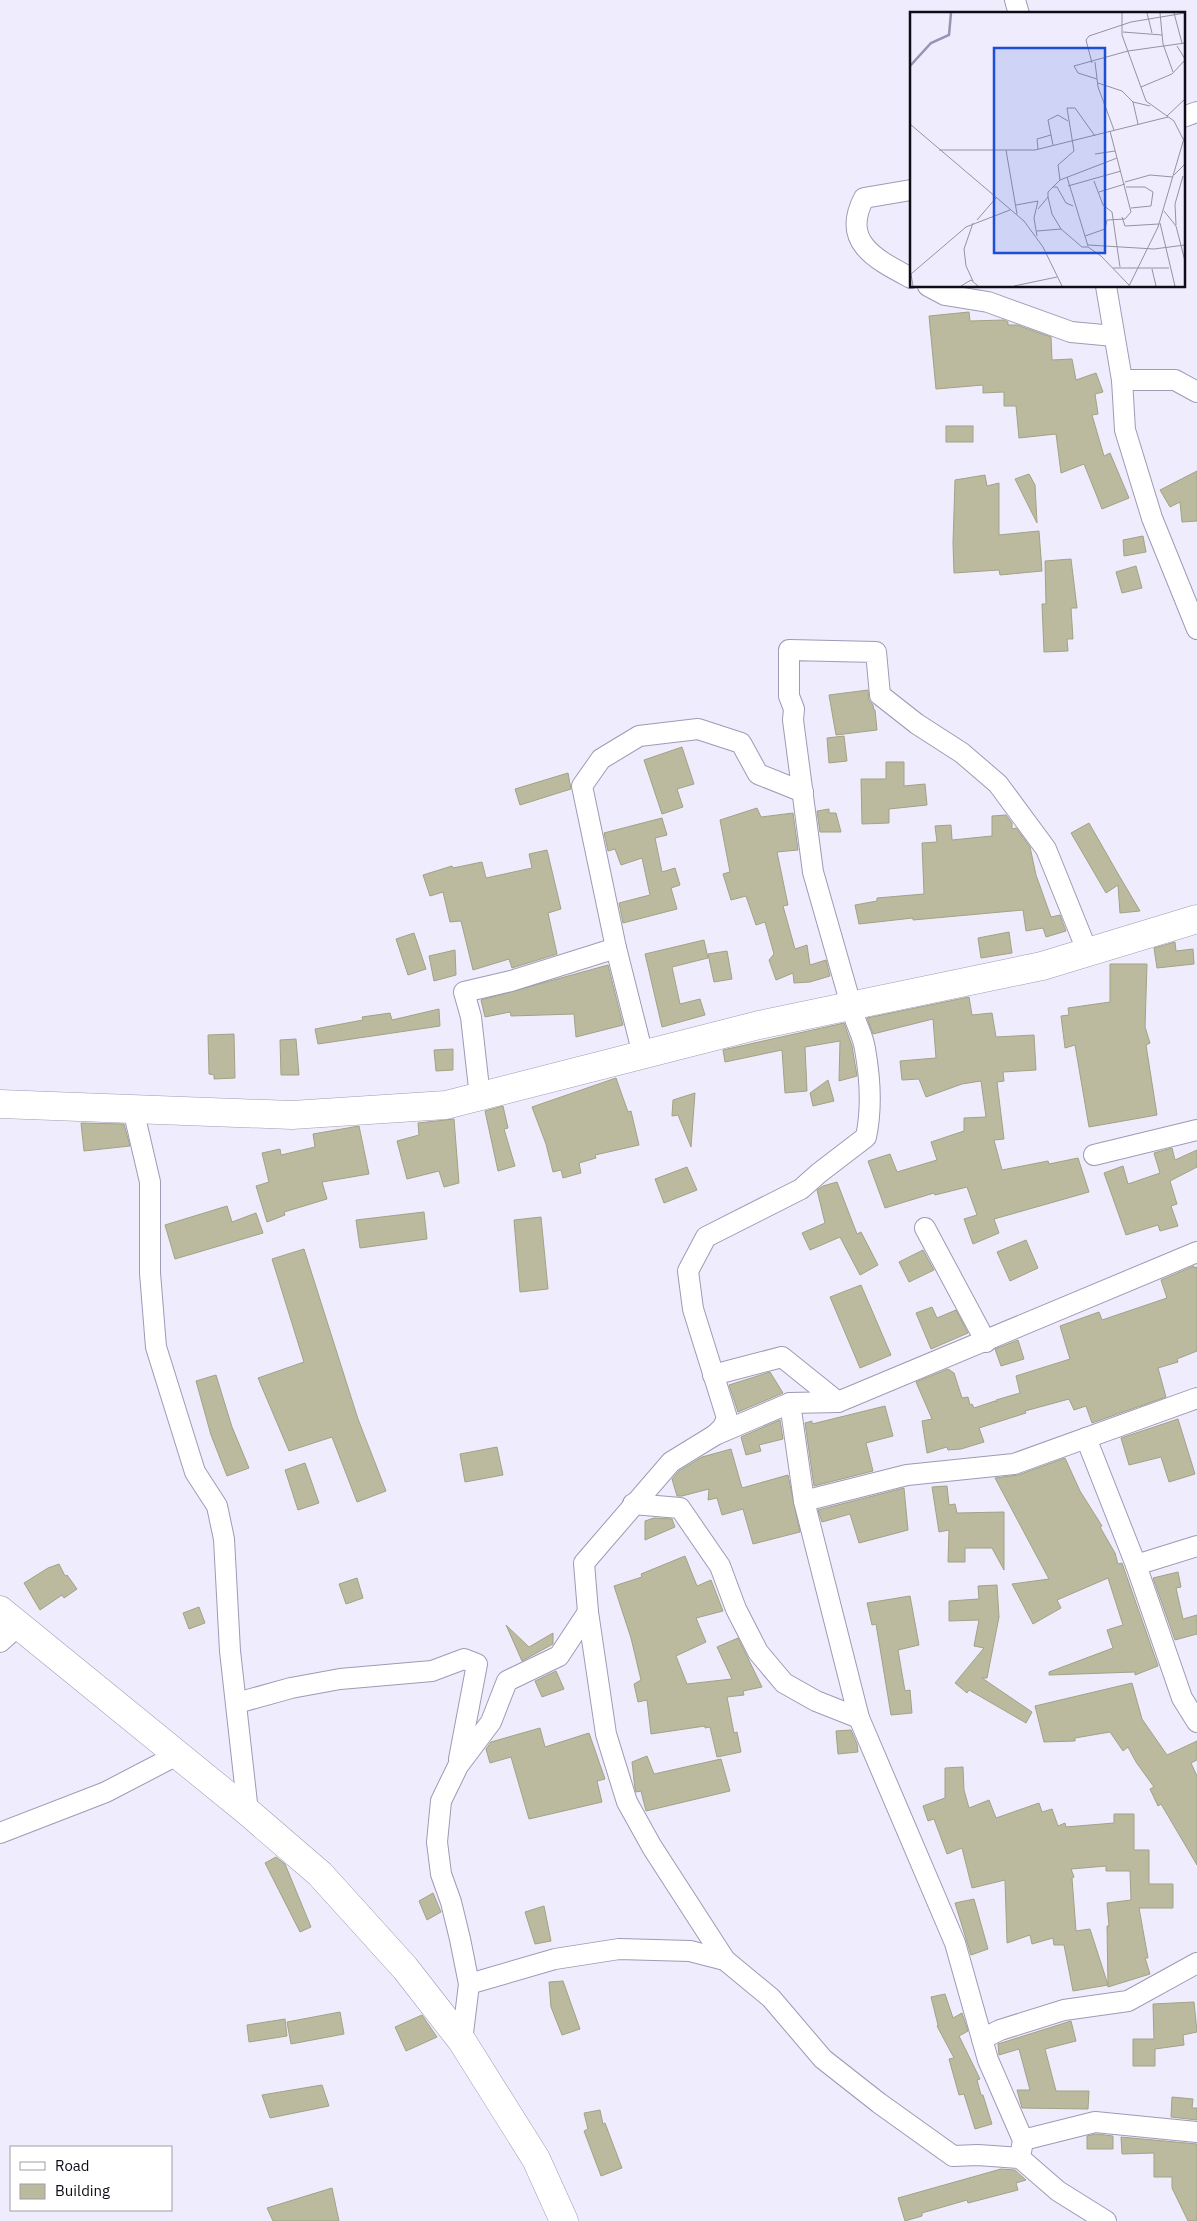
<svg xmlns="http://www.w3.org/2000/svg" width="1197" height="2221" viewBox="0 0 1197 2221" font-family="'IBM Plex Sans',sans-serif">
	<rect width="100%" height="100%" fill="#efecfd"/>
	<g fill="#bbba9e" stroke="#a3a286">
		<path d="M969,312L970,321L1004,320L1008,322V325H1017L1051,337L1052,360L1072,359L1076,380L1096,373L1103,392L1095,394L1098,414L1092,415L1104,456L1110,453L1129,498L1102,509L1084,464L1061,473L1056,434L1019,438L1016,406H1004V392L983,393V385L936,389L929,316Z"/>
		<rect x="946" y="426" width="27" height="16"/>
		<path d="M1197,471V521L1182,522L1180,502L1170,507L1160,490Z"/>
		<path d="M1029,474L1035,485L1037,523L1015,479Z"/>
		<path d="M985,475L987,486L999,483V535L1039,531L1042,571L1000,575L999,570L954,573L953,543L955,480Z"/>
		<path d="M1143,536L1146,552L1124,556L1123,540Z"/>
		<path d="M1071,559L1077,608H1071L1073,639H1067L1068,651L1044,652L1042,604H1046L1045,561Z"/>
		<path d="M1136,566L1142,588L1122,593L1116,572Z"/>
		<path d="M868,690L869,700L873,705L874,710H875L877,730L836,735L829,695Z"/>
		<path d="M844,736L847,761L829,763L827,738Z"/>
		<path d="M682,747L694,784L677,789L683,807L662,814L644,760Z"/>
		<path d="M886,762H904V786L925,784L927,805L889,809V823L862,824L861,779H886Z"/>
		<path d="M568,773L571,789L520,805L515,789Z"/>
		<path d="M757,808L761,817L793,813L798,850L777,852L788,905L783,906L795,949L807,945L810,965L826,960L830,976L810,982L794,983L793,973L776,980L769,960L774,954L765,922L756,925L746,896L731,900L723,874L730,872L720,820Z"/>
		<path d="M829,809V813H836L841,832H820L817,811Z"/>
		<path d="M1006,815L1012,823V829L1016,828L1030,847L1036,875L1051,917L1060,915L1066,931L1046,937L1043,928L1026,931L1023,910L913,920V918L859,924L855,905L877,901V898L924,894L922,843L937,842L935,826L951,825L952,840L992,836V816Z"/>
		<path d="M662,818L667,835L655,838L662,872L675,868L680,885L671,888L677,909L623,923L619,903L650,895L642,858L621,865L615,849L608,851L604,833Z"/>
		<path d="M1089,823L1117,872L1140,911L1120,913L1118,885L1106,893L1071,833Z"/>
		<path d="M547,850L561,909L548,913L557,954L512,968L509,959L473,970L461,921L450,922L443,892L430,896L423,875L452,866L453,868L482,862L486,878L532,868L529,854Z"/>
		<path d="M1009,932L1012,953L981,958L978,938Z"/>
		<path d="M414,933L426,969L408,975L396,939Z"/>
		<path d="M704,940L708,958L672,967L680,1004L700,999L705,1015L662,1027L645,954Z"/>
		<path d="M1175,942L1176,951L1193,949L1194,964L1157,968L1154,948Z"/>
		<path d="M455,950L456,975L434,981L429,956Z"/>
		<path d="M727,951L732,979L714,982L708,954Z"/>
		<path d="M1110,964H1147L1145,1027L1150,1043L1146,1045L1157,1115L1089,1127L1075,1045L1065,1048L1061,1016L1069,1015L1068,1008L1110,1002Z"/>
		<path d="M608,965L623,1025L576,1037L574,1014L511,1016L510,1012L485,1017L481,1000Z"/>
		<path d="M969,997L972,1015L992,1013L996,1037L1034,1035L1036,1070L1003,1072L1004,1081L997,1082L1004,1139L994,1140L1002,1170L1048,1161L1049,1164L1078,1158L1089,1192L994,1219L999,1233L973,1244L964,1219L977,1215L967,1187L935,1195L934,1193L885,1208L868,1161L890,1154L897,1172L937,1160L931,1142L964,1131V1118L986,1117L981,1081L962,1084L926,1097L919,1079L902,1080L900,1061L936,1058L933,1019L873,1034L867,1018Z"/>
		<path d="M439,1009L440,1026L318,1044L315,1029L363,1020L362,1017L390,1013L392,1020Z"/>
		<path d="M844,1023L852,1046L857,1076L839,1081L840,1041L805,1047L807,1091L785,1093L782,1050L725,1062L723,1050Z"/>
		<path d="M234,1034L235,1078L214,1079V1075L209,1074L208,1035Z"/>
		<path d="M296,1039L299,1075H281L280,1040Z"/>
		<path d="M453,1049V1070L436,1071L434,1050Z"/>
		<path d="M616,1078L628,1112L631,1111L639,1145L595,1155L596,1158L579,1163L581,1173L563,1178L561,1170L553,1172L546,1144L532,1107Z"/>
		<path d="M828,1080L834,1101L813,1106L810,1093Z"/>
		<path d="M695,1093L691,1147L678,1115L672,1116L673,1100Z"/>
		<path d="M503,1106L508,1128L504,1129L515,1166L498,1171L485,1111Z"/>
		<path d="M454,1119L459,1183L444,1187L439,1171L407,1179L397,1141L419,1135L418,1123Z"/>
		<path d="M81,1123L124,1124L130,1146L84,1151Z"/>
		<path d="M359,1126L369,1174L322,1182L327,1199L284,1212L285,1215L267,1222L256,1186L269,1182L262,1153L280,1149L281,1155L315,1147L313,1134Z"/>
		<path d="M1172,1148L1175,1160L1197,1150V1167L1170,1181L1177,1204L1171,1206L1178,1226L1160,1231L1158,1225L1126,1235L1104,1173L1123,1166L1128,1184L1160,1173L1154,1153Z"/>
		<path d="M687,1167L697,1190L664,1203L655,1179Z"/>
		<path d="M837,1182L857,1234L861,1232L878,1265L860,1275L840,1237L810,1250L802,1233L825,1223L817,1190L823,1186Z"/>
		<path d="M227,1206L232,1222L256,1213L263,1233L175,1259L165,1225Z"/>
		<path d="M424,1212L427,1239L360,1248L356,1220Z"/>
		<path d="M541,1217L548,1289L520,1292L514,1220Z"/>
		<path d="M1026,1240L1038,1268L1010,1281L997,1252Z"/>
		<path d="M304,1249L358,1419L386,1491L357,1502L332,1437L289,1451L258,1378L304,1362L272,1259Z"/>
		<path d="M923,1250L934,1270L909,1282L899,1262Z"/>
		<path d="M1194,1266V1268L1197,1267V1351L1177,1359L1178,1362L1158,1368L1166,1397L1092,1423L1086,1406L1074,1410L1069,1399L1025,1411L1026,1413L979,1428L984,1442L961,1449L948,1450L947,1447L927,1453L922,1421L932,1419L916,1382L948,1369L954,1373L962,1398L968,1397L970,1405L972,1404L974,1408L995,1401L997,1402L996,1400L1020,1393L1016,1376L1070,1359L1060,1326L1099,1312L1102,1320L1167,1298L1161,1280Z"/>
		<path d="M861,1285L891,1355L860,1368L830,1297Z"/>
		<path d="M932,1307L937,1318L956,1310L968,1333L931,1349L916,1313Z"/>
		<path d="M1018,1340L1024,1359L1001,1366L995,1349Z"/>
		<path d="M770,1372L783,1393L738,1412L729,1385Z"/>
		<path d="M216,1375L232,1427L249,1468L227,1476L211,1435L196,1381Z"/>
		<path d="M885,1406L893,1436L866,1443L873,1471L814,1486L805,1423L812,1421V1424Z"/>
		<path d="M1178,1419L1195,1474L1169,1482L1161,1457L1129,1465L1121,1438Z"/>
		<path d="M780,1420L783,1439L759,1445L761,1451L746,1455L741,1437Z"/>
		<path d="M497,1447L503,1475L465,1482L460,1454Z"/>
		<path d="M731,1449L742,1488L788,1475L800,1532L753,1544L743,1509L722,1515L717,1498L708,1500L709,1489L682,1496H677L672,1479L679,1471L702,1457Z"/>
		<path d="M1065,1458L1080,1491L1102,1526L1100,1527L1115,1553L1118,1564L1122,1563L1158,1666L1135,1675V1672L1049,1675V1672L1113,1648L1107,1630L1123,1625L1108,1578L1057,1600L1061,1608L1033,1624L1012,1584L1049,1579L995,1478L1018,1475Z"/>
		<path d="M305,1463L319,1503L298,1510L285,1470Z"/>
		<path d="M947,1486L949,1505L955,1504L957,1513L1004,1512V1570L992,1548H965V1562H948L949,1530L939,1532L932,1487Z"/>
		<path d="M904,1488L908,1530L859,1543L850,1514L822,1522L818,1510Z"/>
		<path d="M654,1518L672,1519L675,1527L645,1540V1521Z"/>
		<path d="M685,1556L697,1586L711,1580L723,1611L696,1618L706,1642L676,1656L687,1684L732,1679L717,1647L738,1638L762,1687L743,1691L744,1695L727,1697L734,1733L737,1732L741,1752L717,1757L710,1727L705,1728V1726L651,1734L647,1700L638,1702L634,1684L641,1680L631,1638L614,1586L642,1577L641,1574Z"/>
		<path d="M59,1564L65,1576L67,1575L77,1589L64,1598L62,1595L40,1610L24,1583L48,1568Z"/>
		<path d="M1178,1572L1181,1587L1176,1588L1183,1619L1197,1615V1634L1175,1640L1153,1578Z"/>
		<path d="M357,1578L363,1598L346,1604L339,1584Z"/>
		<path d="M997,1585L999,1617L987,1678H982L1032,1712L1026,1723L969,1690L967,1693L955,1683L984,1648L974,1646L979,1620L949,1621V1601L979,1599L978,1586Z"/>
		<path d="M910,1596L919,1645L898,1650L905,1691L910,1690L912,1713L891,1715L876,1624L872,1625L867,1603Z"/>
		<path d="M199,1607L205,1623L189,1629L183,1613Z"/>
		<path d="M506,1625L529,1647L553,1633V1644L522,1661Z"/>
		<path d="M556,1671L564,1689L542,1697L535,1681Z"/>
		<path d="M1132,1683L1142,1719L1167,1755L1197,1741V1760L1191,1763L1197,1776V1865L1161,1804L1158,1806L1150,1789L1154,1787L1136,1762L1128,1747L1123,1751L1110,1732L1075,1738V1741L1044,1742L1035,1706Z"/>
		<path d="M540,1728L545,1747L589,1733L605,1779L597,1781L602,1802L529,1819L511,1757L490,1763L486,1749L491,1742Z"/>
		<path d="M851,1730L857,1744L858,1752L838,1754L836,1731Z"/>
		<path d="M647,1756L654,1774L721,1759L730,1791L646,1811L641,1791L636,1792L635,1789L632,1762Z"/>
		<path d="M963,1767L964,1790L969,1808L989,1800L996,1818L1039,1803L1042,1812L1052,1809L1058,1826L1065,1823L1066,1827L1114,1823V1814H1134V1850H1149V1884H1173V1908H1139L1148,1958H1145L1150,1974L1108,1987L1107,1926H1109L1107,1903L1131,1900L1130,1871H1106V1866L1071,1869L1074,1877L1072,1878L1076,1931L1090,1929L1108,1985L1073,1991L1064,1945H1054L1053,1938L1032,1944L1030,1935L1007,1943L1005,1880L972,1888L962,1848L947,1854L934,1819L928,1821L923,1806L945,1798V1768Z"/>
		<path d="M276,1857L285,1864L311,1927L300,1932L265,1863Z"/>
		<path d="M433,1893L441,1912L427,1920L419,1901Z"/>
		<path d="M974,1899L988,1949L971,1955L955,1903Z"/>
		<path d="M544,1906L551,1941L535,1944L525,1912Z"/>
		<path d="M563,1981L580,2029L562,2035L551,2007L549,1982Z"/>
		<path d="M945,1994L953,2018L962,2013L968,2031L959,2036L980,2079L977,2080L981,2095H983L992,2124L975,2129L964,2094L959,2095L949,2059L954,2058L937,2026L938,2025L931,1997Z"/>
		<path d="M1194,2002L1197,2032L1183,2035L1184,2045L1155,2049V2066H1133V2039H1154L1153,2004Z"/>
		<path d="M340,2012L344,2034L291,2044L287,2022Z"/>
		<path d="M422,2015L437,2037L406,2051L395,2027Z"/>
		<path d="M285,2019L287,2036L249,2042L247,2025Z"/>
		<path d="M1071,2021L1076,2041L1045,2049L1056,2091H1089L1088,2109L1022,2108L1017,2090H1030L1019,2049L999,2055L998,2044Z"/>
		<path d="M322,2085L329,2106L270,2118L262,2095Z"/>
		<path d="M1172,2097L1193,2099L1192,2108H1197V2120L1171,2117Z"/>
		<path d="M600,2110L603,2124L605,2123L622,2168L601,2176L584,2131L588,2129L584,2113Z"/>
		<path d="M1096,2134L1113,2136V2149H1087V2136Z"/>
		<path d="M1121,2137L1197,2144V2221H1188L1172,2188V2177H1154V2153L1122,2154Z"/>
		<path d="M1001,2169L1015,2170L1026,2180L1016,2183L1018,2190L968,2203L967,2200L922,2213V2216L905,2221L898,2198Z"/>
		<path d="M332,2188L339,2221H273L267,2208Z"/>
	</g>
	<g fill="none" stroke-linecap="round" stroke-linejoin="round">
		<defs>
			<g id="street">
				<path d="M1015,0L1019,14"/>
				<path d="M1183,117L1197,112"/>
				<path d="M911,190L864,198C841,242 875,259 911,278"/>
				<path d="M928,286L945,295L988,302L1071,332L1114,336"/>
				<path d="M1106,286L1122,380L1125,430L1152,518L1197,629"/>
				<path d="M1122,380H1175L1197,392"/>
				<path d="M643,1055L616,948L582,786L601,759L639,736L698,729L741,743L758,774L803,792"/>
				<path d="M480,1097L471,1017L464,992L511,981L616,948"/>
				<path d="M133,1109L150,1182V1273L156,1347L195,1472L217,1506L224,1539L230,1651L248,1812"/>
				<path d="M1094,1155L1197,1130"/>
				<path d="M925,1228L986,1342"/>
				<path d="M713,1375L782,1357L838,1402"/>
				<path d="M790,1403L804,1501L859,1718L955,1943L988,2060L1023,2140L1020,2158"/>
				<path d="M715,1435L723,1427L727,1418L693,1309L688,1271L706,1237L801,1189L819,1173L866,1137C872,1109 870,1077 865,1049C863,1034 854,1022 851,1005L813,872L793,720L794,709L789,696V650L876,652L880,695L917,724L962,753L998,784L1046,849L1088,953"/>
				<path d="M1086,1438L1136,1565L1182,1698L1197,1722"/>
				<path d="M804,1501L907,1475L1014,1464L1197,1398"/>
				<path d="M633,1504L680,1508L720,1566L736,1609L758,1652L784,1683L816,1701L859,1718"/>
				<path d="M1136,1565L1197,1546"/>
				<path d="M0,1642L19,1625"/>
				<path d="M237,1703L291,1688L340,1679L432,1671L464,1659L477,1664L459,1759"/>
				<path d="M0,1833L106,1792L177,1755"/>
				<path d="M469,1984L555,1959L619,1949L690,1951L725,1960"/>
				<path d="M982,2039L1000,2030L1064,2010L1128,2001L1197,1963"/>
				<path d="M462,2041L469,1984L460,1939L451,1902L441,1874L437,1842L441,1801L458,1766L491,1722L507,1681L559,1656L588,1612"/>
				<path d="M1023,2140L1095,2122L1197,2132"/>
				<path d="M1106,2221L1058,2191L1020,2158L978,2155L953,2156L879,2103L823,2059L771,1998L725,1960L652,1847L627,1802L606,1734L588,1612L584,1563L671,1462L715,1435L790,1403L838,1402L1197,1252"/>
			</g>
			<g id="secondary">
				<path d="M0,1104L292,1115L446,1105L759,1025L1042,966L1197,919"/>
				<path d="M0,1610L248,1812L320,1874L405,1968L462,2041L536,2159L564,2221"/>
			</g>
		</defs>
		<use href="#street" stroke="#9f9ab5" stroke-width="22"/>
		<use href="#secondary" stroke="#9f9ab5" stroke-width="29"/>
		<use href="#street" stroke="#fff" stroke-width="20"/>
		<use href="#secondary" stroke="#fff" stroke-width="28"/>
	</g>
	<g transform="translate(910 12)">
		<rect width="275" height="275" fill="#efecfd"/>
		<path fill="none" stroke="#9892b3" stroke-width="2.5" d="M0,54L21,31L39,23L41,1"/>
		<path fill="none" stroke="#9592a1" stroke-width="1" d="M212,1V23L236,89L264,109L273,127M237,1L242,21M250,1L253,32L263,60M264,1L272,31M213,20L252,23M267,34L275,47M185,50L188,75L204,118M182,51L176,28L179,24L221,10L275,1M187,67L168,61L164,54L218,39L275,31M188,71L212,79L223,90L240,94M231,75L262,62L275,48M223,90L228,112M257,104L275,87M0,112L114,209L133,235L152,274M143,133L138,108L148,103L158,109M128,137L127,127L141,123M29,138H125L258,105M96,138L107,202M185,142L205,139M207,146L150,168L138,180V185L142,202L151,217L172,235H178L191,244L219,273M264,163L275,152M157,165L178,234M150,168L148,153L164,139L157,96H165L185,124M184,169L193,193L202,200L210,255M215,170L240,163L263,165M158,174L211,159M143,175H147L156,191L163,194M216,175H235L243,180L241,194L221,196M189,180L215,172M106,193L128,189L124,206L127,224M128,197L138,185M254,199L266,214L275,249M212,205L215,214L249,212M67,208L86,186M63,211L54,237L56,254L63,269M250,211L265,274M266,213L265,192L273,164M127,219L151,217M175,224L195,217L197,208L215,207L221,200L200,119M178,233L244,237L275,233M203,256H259M242,257L246,274M3,274L1,262L56,215L100,198M51,274L61,268L68,274M104,274L147,265M219,274L248,215L275,123"/>
		<path fill="#1d4ed8" fill-opacity="0.15" stroke="#1d4ed8" stroke-width="2.5" d="M84,36H195V241H84Z"/>
		<rect width="275" height="275" fill="none" stroke="#0e0c16" stroke-width="2.5"/>
	</g>
	<rect x="10" y="2146" width="162" height="65" fill="#ffffff" stroke="#9f9ea2"/>
	<rect x="20" y="2162" width="25" height="8" fill="#ffffff" stroke="#9f9ea2"/>
	<text x="55" y="2171" font-size="15" fill="#0e0c16">Road</text>
	<rect x="20" y="2184" width="25" height="15" fill="#bbba9e" stroke="#9f9ea2"/>
	<text x="55" y="2196" font-size="15" fill="#0e0c16">Building</text>
</svg>
